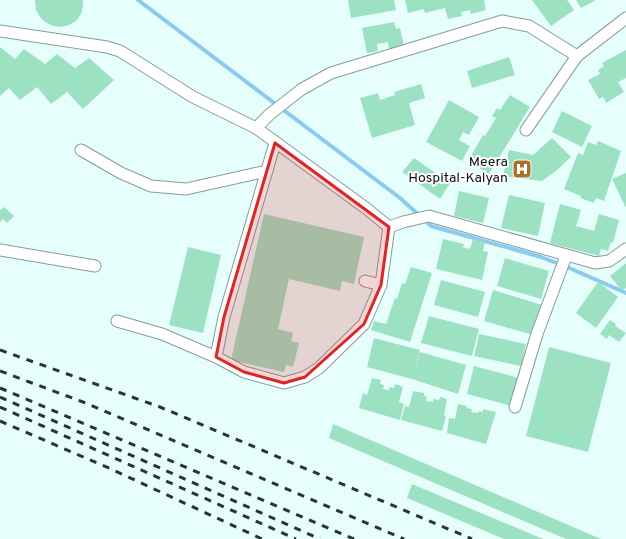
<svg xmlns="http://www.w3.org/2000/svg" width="626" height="539" viewBox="0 0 626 539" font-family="Overpass,sans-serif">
	<rect width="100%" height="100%" fill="#e6fffc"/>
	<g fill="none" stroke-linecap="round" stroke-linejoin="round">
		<g stroke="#8ccaef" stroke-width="4">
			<path d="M138,0L400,198L431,226L541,257L559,264"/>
			<path d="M567,267L626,293"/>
		</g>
	</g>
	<g fill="#9ce1c1">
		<path d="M35,0H83V6L81,14L76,21L69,25L61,27L53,26L45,22L40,17L36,10Z"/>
		<path d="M348,0H394L396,10L351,18Z"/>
		<path d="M405,0H484L486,10L471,14L470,10L461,12L462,16L448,19L445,8L425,13L424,9L408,13Z"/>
		<path d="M532,0H567L574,10L551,26Z"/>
		<path d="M576,0H596L581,8Z"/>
		<path d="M394,22L396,29L400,28L404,46L389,49L388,42L377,44L378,51L367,53L362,28Z"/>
		<path d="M0,47L15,59L24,49L45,64L57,54L75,68L89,58L114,80L83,109L67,92L51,104L37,87L20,100L9,88L0,96Z"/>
		<path d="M626,50V78L618,82L624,92L606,103L603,97L599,99L588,80L600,74L598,70L604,66L602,63Z"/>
		<path d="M509,57L515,75L472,88L467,71Z"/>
		<path d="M421,84L425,98L409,103L415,125L372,138L360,98L378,93L380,100L395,95L394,92Z"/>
		<path d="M510,95L530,107L489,174L468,161L483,135L485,136L496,118L492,116L497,108L500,110Z"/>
		<path d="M449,100L479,117L469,135L463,132L459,140L470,146L462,161L426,142Z"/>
		<path d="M562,111L592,126L582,147L552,132Z"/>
		<path d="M552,138L571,157L557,170L542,181L503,176L509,150L533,155Z"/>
		<path d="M598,141L621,151L604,201L596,198L594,203L580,198L581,196L564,189L578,153L583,155L588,142L596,145Z"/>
		<path d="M414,158L450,183L440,199L402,172Z"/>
		<path d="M626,173V208L612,179Z"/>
		<path d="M459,191L489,198L483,223L454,216Z"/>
		<path d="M509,195L545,203L538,236L501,228Z"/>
		<path d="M560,204L581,210L576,226L594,231L599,214L619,220L613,243L611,242L608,251L601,249L599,256L550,243Z"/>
		<path d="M4,207L14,216L7,223L3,219L0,222V209L1,210Z"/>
		<path d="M264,214L364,237L354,284L342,281L340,291L289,279L278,329L293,333L291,341L299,343L293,367L286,365L284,372L231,360Z"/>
		<path d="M443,239L464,244L463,247L470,249L473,239L485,242L483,251L488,252L482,280L436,269Z"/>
		<path d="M188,247L221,255L203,333L169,325Z"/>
		<path d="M505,258L549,271L541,299L497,286Z"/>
		<path d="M626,263V288L622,291L610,276Z"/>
		<path d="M411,267L432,273L410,342L371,330L374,321L386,324L395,298L397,299L402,283L405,284Z"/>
		<path d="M441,280L485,292L478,317L434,305Z"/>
		<path d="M598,282L618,297L596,328L576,313Z"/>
		<path d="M493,290L542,305L533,335L484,321Z"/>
		<path d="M429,316L479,329L472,356L421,343Z"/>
		<path d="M610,320L616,324L615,326L626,333L619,342L609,335L607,339L600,334Z"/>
		<path d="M479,334L526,344L521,366L474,356Z"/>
		<path d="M374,338L420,350L414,372L420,352L466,365L458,394L412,379L367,367Z"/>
		<path d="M549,347L611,363L588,452L526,436Z"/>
		<path d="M474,366L519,378L512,406L467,394Z"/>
		<path d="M372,378L381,380L380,384L384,385L383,389L389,390L390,387L394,388L395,384L403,387L399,402L404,404L400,420L359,408L363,393L367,395Z"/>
		<path d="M413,391L424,393V396L427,397L426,401L433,402V399L439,400L440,397L447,399L444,416H446L442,431L401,420L405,406L409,407Z"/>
		<path d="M458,404L467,406V408L472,409L471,412L478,413L479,411L483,412V409L496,412L486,444L447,433L449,418L455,419Z"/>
		<path d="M333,424L601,539H566L329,438Z"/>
		<path d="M412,484L543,539H504L407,498Z"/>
	</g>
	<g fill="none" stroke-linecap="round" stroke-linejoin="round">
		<defs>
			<g id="street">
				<path d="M0,31L107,47L120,51L193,97L256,128L367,209L389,227"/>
				<path d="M256,128L270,114L302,89L331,73L502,21L529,26L577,56"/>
				<path d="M526,130L577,56L626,18"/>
				<path d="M81,150L121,173L151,186L186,189L267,171"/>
				<path d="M389,227L403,222L429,216L595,263L609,261L626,249"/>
				<path d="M0,250L95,266"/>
				<path d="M365,281L381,285"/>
				<path d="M117,321L162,334L216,357L244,372L284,383L305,377L319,368L364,324L381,285L389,227"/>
				<path d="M216,357L224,317L275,143"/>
				<path d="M515,407L537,334L566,256"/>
			</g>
		</defs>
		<use href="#street" stroke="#869d9a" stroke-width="13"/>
		<use href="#street" stroke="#fff" stroke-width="11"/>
		<g stroke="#293533" stroke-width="3" stroke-dasharray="7 7" stroke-linecap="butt">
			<path d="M0,350L160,407L472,539"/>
			<path d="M0,371L83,402L151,431L404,539"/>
			<path d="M0,388L354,539"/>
			<path d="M0,397L320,539"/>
			<path d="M0,407L296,539"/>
			<path d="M0,421L111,469L262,539"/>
		</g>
	</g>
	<path fill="#d62828" fill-opacity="0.2" stroke="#d62828" stroke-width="3" stroke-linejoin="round" d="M275,143L389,227L381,285L364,324L305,377L284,383L244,372L216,357L224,317Z"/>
	<defs>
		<symbol id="hospital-square" viewBox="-11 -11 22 22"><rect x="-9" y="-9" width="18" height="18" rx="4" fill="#a8722d" stroke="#fff"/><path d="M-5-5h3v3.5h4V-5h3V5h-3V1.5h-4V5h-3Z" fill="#fff"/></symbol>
	</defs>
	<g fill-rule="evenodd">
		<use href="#hospital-square" x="511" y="158" width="22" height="22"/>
	</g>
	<g text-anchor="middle" stroke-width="4" stroke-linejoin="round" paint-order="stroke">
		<g font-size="14" fill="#081110" stroke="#fff" text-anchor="end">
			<text x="508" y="166">Meera<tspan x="508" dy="16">Hospital-Kalyan</tspan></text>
		</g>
	</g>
</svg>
